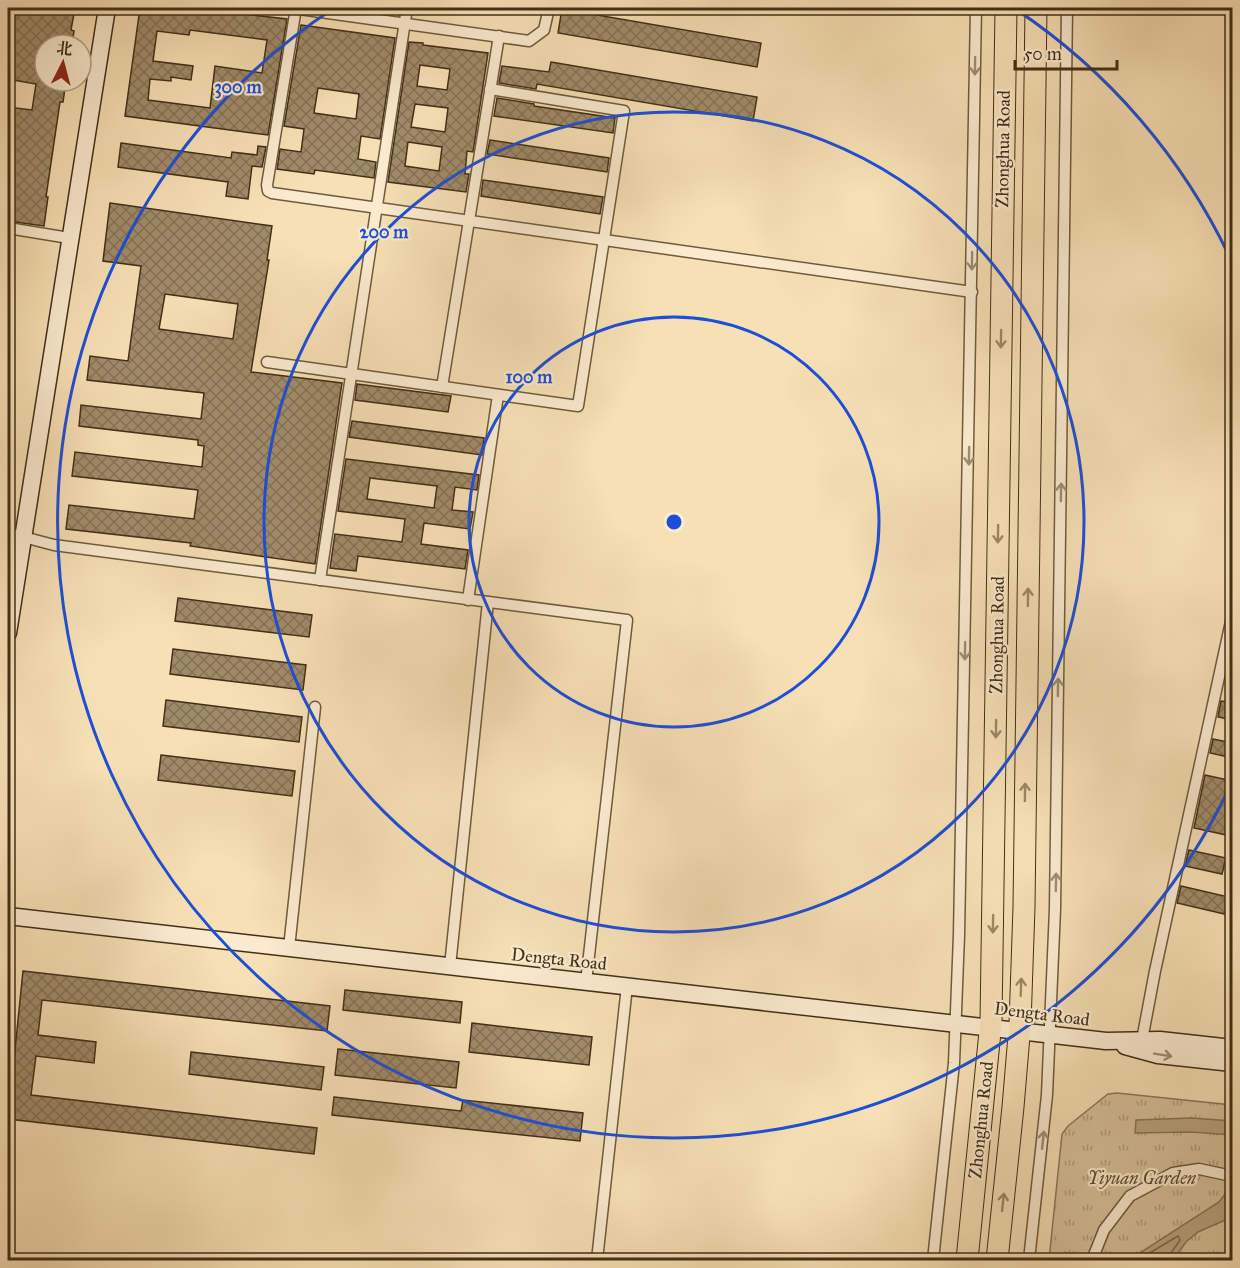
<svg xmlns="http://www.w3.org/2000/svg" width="1240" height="1268" viewBox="0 0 1240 1268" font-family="'IM FELL Great Primer','Noto Serif SC',serif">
	<defs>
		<pattern id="park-tufts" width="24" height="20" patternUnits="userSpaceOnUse" patternTransform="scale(1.5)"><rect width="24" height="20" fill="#d8c29a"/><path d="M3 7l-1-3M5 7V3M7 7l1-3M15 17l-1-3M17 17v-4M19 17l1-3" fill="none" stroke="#b19e7d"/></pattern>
		<pattern id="building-cross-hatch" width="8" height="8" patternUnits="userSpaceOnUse" patternTransform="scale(1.5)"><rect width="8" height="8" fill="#a08b69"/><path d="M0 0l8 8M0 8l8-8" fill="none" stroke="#847255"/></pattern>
	</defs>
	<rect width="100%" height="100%" fill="#f7e0b5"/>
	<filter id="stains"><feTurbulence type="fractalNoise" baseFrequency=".00333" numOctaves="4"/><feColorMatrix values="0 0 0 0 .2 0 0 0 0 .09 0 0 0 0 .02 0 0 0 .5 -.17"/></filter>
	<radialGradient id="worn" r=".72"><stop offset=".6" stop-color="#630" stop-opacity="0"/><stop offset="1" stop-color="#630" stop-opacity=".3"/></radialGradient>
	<path fill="url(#park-tufts)" stroke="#8c7858" stroke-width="1.5" d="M1117,1093L1232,1105V1260H1049L1062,1134L1068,1126L1108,1094Z"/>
	<g fill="#b9a47f" stroke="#897555" stroke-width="1.5">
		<path d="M1191,1118L1232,1121V1135L1191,1132L1135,1133L1136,1120Z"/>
		<path d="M1232,1185V1217L1198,1232L1186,1242L1173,1260H1129L1219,1202Z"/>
	</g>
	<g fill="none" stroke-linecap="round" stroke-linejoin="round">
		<path stroke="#7d6a4b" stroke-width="1.5" d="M1138,1260L1178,1236L1180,1240L1169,1256V1260"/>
	</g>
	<g fill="url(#building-cross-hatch)" stroke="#412f17" stroke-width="1.5" fill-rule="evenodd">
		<path d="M8,8H75L71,30L74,31L72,45H45V81H66L63,102H60L46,197H48L44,226L8,221V192H11L14,165L8,164V107L32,110L36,84L8,79Z"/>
		<path d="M140,8H163L199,13L200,9L287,19L268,135L125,116ZM190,30L267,40L262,73L215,66L210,108L148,100L150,79L171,81V77L191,80L193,66L153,61L157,31L189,35Z"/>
		<path d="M562,9L761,43L757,67L558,33Z"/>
		<path d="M301,25L395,38L380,139L361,136L358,159L376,162L374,178L315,170L314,174L277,169L280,149L301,152L304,129L284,126ZM318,88L359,94L356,119L314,113Z"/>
		<path d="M409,42L423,43V45L488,53L473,152L467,151L465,174H469L466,192L388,182ZM420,65L450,69L447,90L417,86ZM415,104L448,108L445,132L411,127ZM408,142L442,147L439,171L405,166Z"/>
		<path d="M551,62L757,97L753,121L537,84L536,89L499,83L502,66L549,72Z"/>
		<path d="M497,98L534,104V106L615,118L613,133L494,116Z"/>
		<path d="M490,140L609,158L607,172L487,154Z"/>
		<path d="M121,143L231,158L232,152L257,155L258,146L266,147L262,167L252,166L248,199L226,196L228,182L118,167Z"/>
		<path d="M483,180L603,197L600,214L481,196Z"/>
		<path d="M110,203L272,226L267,260H269L251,372L342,383L315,564L190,546L191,543L66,529L69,505L194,519L198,490L72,476L75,452L202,467L204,446L198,445V440L79,426L81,405L201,419L204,393L87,380L90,356L128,361L141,266L103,261ZM165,294L238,304L233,339L159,329Z"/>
		<path d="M357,384L451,396L448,412L355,400Z"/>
		<path d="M352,421L484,438L482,455L349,437Z"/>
		<path d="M346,459L479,475L477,490L455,487L452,510L473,512L470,529L424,523L421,544L468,550L465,569L358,556L356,571L330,568L335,534L402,542L405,519L338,511ZM370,478L437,486L434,508L367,499Z"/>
		<path d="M178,598L312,615L309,637L175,621Z"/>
		<path d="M173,649L306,665L303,690L170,674Z"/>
		<path d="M166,700L302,717L299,742L163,726Z"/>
		<path d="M1221,701L1233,703V720L1218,717Z"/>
		<path d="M1213,739L1233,743V758L1210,753Z"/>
		<path d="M161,755L295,771L292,796L158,780Z"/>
		<path d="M1205,775L1233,781V827L1231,836L1194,828Z"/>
		<path d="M1189,850L1226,858L1222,874L1185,866Z"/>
		<path d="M1181,886L1233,898V916L1177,903Z"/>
		<path d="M23,971L330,1006L327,1031L42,1000L38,1035L96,1042L94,1063L36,1056L31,1095L317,1128L314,1154L8,1119Z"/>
		<path d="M345,990L462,1002L460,1023L343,1010Z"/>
		<path d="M472,1023L592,1037L589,1065L469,1052Z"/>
		<path d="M338,1049L459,1062L456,1088L335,1075Z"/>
		<path d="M191,1052L324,1067L321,1090L189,1074Z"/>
		<path d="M334,1097L461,1111L463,1100L583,1113L580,1141L332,1115Z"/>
	</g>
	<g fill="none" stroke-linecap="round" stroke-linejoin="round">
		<defs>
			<g id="street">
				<path d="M292,8L529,41L544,30L549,8"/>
				<path d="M296,8L267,185L268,191L272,193L972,292"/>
				<path d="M8,228L69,238"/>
				<path d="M267,362L578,406L624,111L490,89"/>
				<path d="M442,387L499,36"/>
				<path d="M8,533L54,545L627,620L586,982"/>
				<path d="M320,580L407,8"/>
				<path d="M468,600L498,395"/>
				<path d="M289,948L315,707"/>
				<path d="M450,966L488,602"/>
				<path d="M1142,1040L1155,971L1232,617"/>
				<path d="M597,1260L627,986"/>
				<path d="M933,1260L954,1063L959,935L976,8"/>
				<path d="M1029,1260L1047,1095L1055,909L1067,8"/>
				<path d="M1092,1260L1104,1230L1130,1196L1173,1173L1199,1169L1232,1176"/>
			</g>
			<g id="secondary">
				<path d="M8,633L107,8"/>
				<path d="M8,916L1106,1041L1160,1040L1232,1048"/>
				<path d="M1125,1046L1158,1055L1232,1063"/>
			</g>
			<g id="highway">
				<path d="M967,1260L991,1022L1006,8"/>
				<path d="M997,1260L1013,1107L1020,1024L1024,907L1036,8"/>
			</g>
		</defs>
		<use href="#street" stroke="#6e5b3e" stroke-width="13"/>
		<use href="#secondary" stroke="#412f17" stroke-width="19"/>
		<use href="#highway" stroke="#412f17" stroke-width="23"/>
		<use href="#street" stroke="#faebcf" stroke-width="10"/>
		<use href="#secondary" stroke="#faebcf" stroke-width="16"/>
		<use href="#highway" stroke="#f7e0b5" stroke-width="21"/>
	</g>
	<defs><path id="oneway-shaft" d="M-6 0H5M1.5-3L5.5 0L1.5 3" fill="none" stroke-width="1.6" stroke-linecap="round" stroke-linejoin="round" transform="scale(1.5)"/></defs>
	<g stroke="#9e8d73">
		<use href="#oneway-shaft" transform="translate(975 66) rotate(91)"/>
		<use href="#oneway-shaft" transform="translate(972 261) rotate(91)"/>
		<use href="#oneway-shaft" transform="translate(969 456) rotate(91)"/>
		<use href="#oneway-shaft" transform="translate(1061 492) rotate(-89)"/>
		<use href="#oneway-shaft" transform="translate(965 651) rotate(91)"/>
		<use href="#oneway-shaft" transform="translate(1058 687) rotate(-89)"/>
		<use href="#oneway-shaft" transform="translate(1056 882) rotate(-89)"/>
		<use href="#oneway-shaft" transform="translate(1163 1055) rotate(9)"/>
		<use href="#oneway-shaft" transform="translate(1043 1140) rotate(-84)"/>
	</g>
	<g stroke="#9c8866">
		<use href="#oneway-shaft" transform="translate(1001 339) rotate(91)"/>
		<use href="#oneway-shaft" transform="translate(998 534) rotate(91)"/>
		<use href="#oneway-shaft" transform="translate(1028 597) rotate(-89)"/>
		<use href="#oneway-shaft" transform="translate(996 729) rotate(91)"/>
		<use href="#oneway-shaft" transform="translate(1025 792) rotate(-89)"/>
		<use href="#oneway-shaft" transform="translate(993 924) rotate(91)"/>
		<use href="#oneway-shaft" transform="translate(1021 987) rotate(-88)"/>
		<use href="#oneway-shaft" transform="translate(1003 1202) rotate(-84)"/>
	</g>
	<g fill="none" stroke="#1d4ed8" stroke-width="3">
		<circle cx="674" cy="522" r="205"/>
		<circle cx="674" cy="522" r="410"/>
		<path d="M1232 782A616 616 0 1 1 334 8M1014 8A616 616 0 0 1 1232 262"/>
	</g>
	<g text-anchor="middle" stroke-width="4.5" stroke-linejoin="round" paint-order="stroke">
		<g font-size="18" fill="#412f17" stroke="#faebcf">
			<text transform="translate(1003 149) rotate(-89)" y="6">Zhonghua Road</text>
			<text transform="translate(997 635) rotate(-89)" y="6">Zhonghua Road</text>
			<text transform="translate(559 959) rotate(6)" y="6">Dengta Road</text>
			<text transform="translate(1042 1014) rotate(7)" y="6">Dengta Road</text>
			<text transform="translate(981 1120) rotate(-84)" y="6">Zhonghua Road</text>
		</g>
		<g font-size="18" font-style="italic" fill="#5f4c31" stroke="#faebcf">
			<text x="1142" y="1184">Yiyuan Garden</text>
		</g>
	</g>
	<circle cx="674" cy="522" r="9" fill="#1d4ed8" stroke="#faebcf" stroke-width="3"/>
	<g font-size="18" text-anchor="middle" font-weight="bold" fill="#1d4ed8" stroke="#faebcf" stroke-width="4.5" stroke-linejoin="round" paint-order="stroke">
		<text x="238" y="93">300 m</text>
		<text x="384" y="238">200 m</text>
		<text x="529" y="383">100 m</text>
	</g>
	<rect width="1240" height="1268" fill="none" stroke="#f7e0b5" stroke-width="30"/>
	<rect x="9" y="9" width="1222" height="1250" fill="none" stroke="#412f17" stroke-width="3"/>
	<rect x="15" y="15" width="1210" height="1238" fill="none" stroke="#412f17" stroke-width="1.5"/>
	<g transform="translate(63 63) rotate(6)"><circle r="28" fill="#faebcf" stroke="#b0a085" stroke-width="1.5"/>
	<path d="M0-4.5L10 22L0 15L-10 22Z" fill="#8f2418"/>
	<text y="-9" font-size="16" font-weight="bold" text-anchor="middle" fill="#412f17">北</text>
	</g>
	<path d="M1015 60v9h102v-9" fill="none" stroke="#412f17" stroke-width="3"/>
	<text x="1024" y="60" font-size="18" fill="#412f17" stroke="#faebcf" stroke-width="4.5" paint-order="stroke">50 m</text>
	<rect width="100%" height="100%" filter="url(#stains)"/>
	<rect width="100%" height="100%" fill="url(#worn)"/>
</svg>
